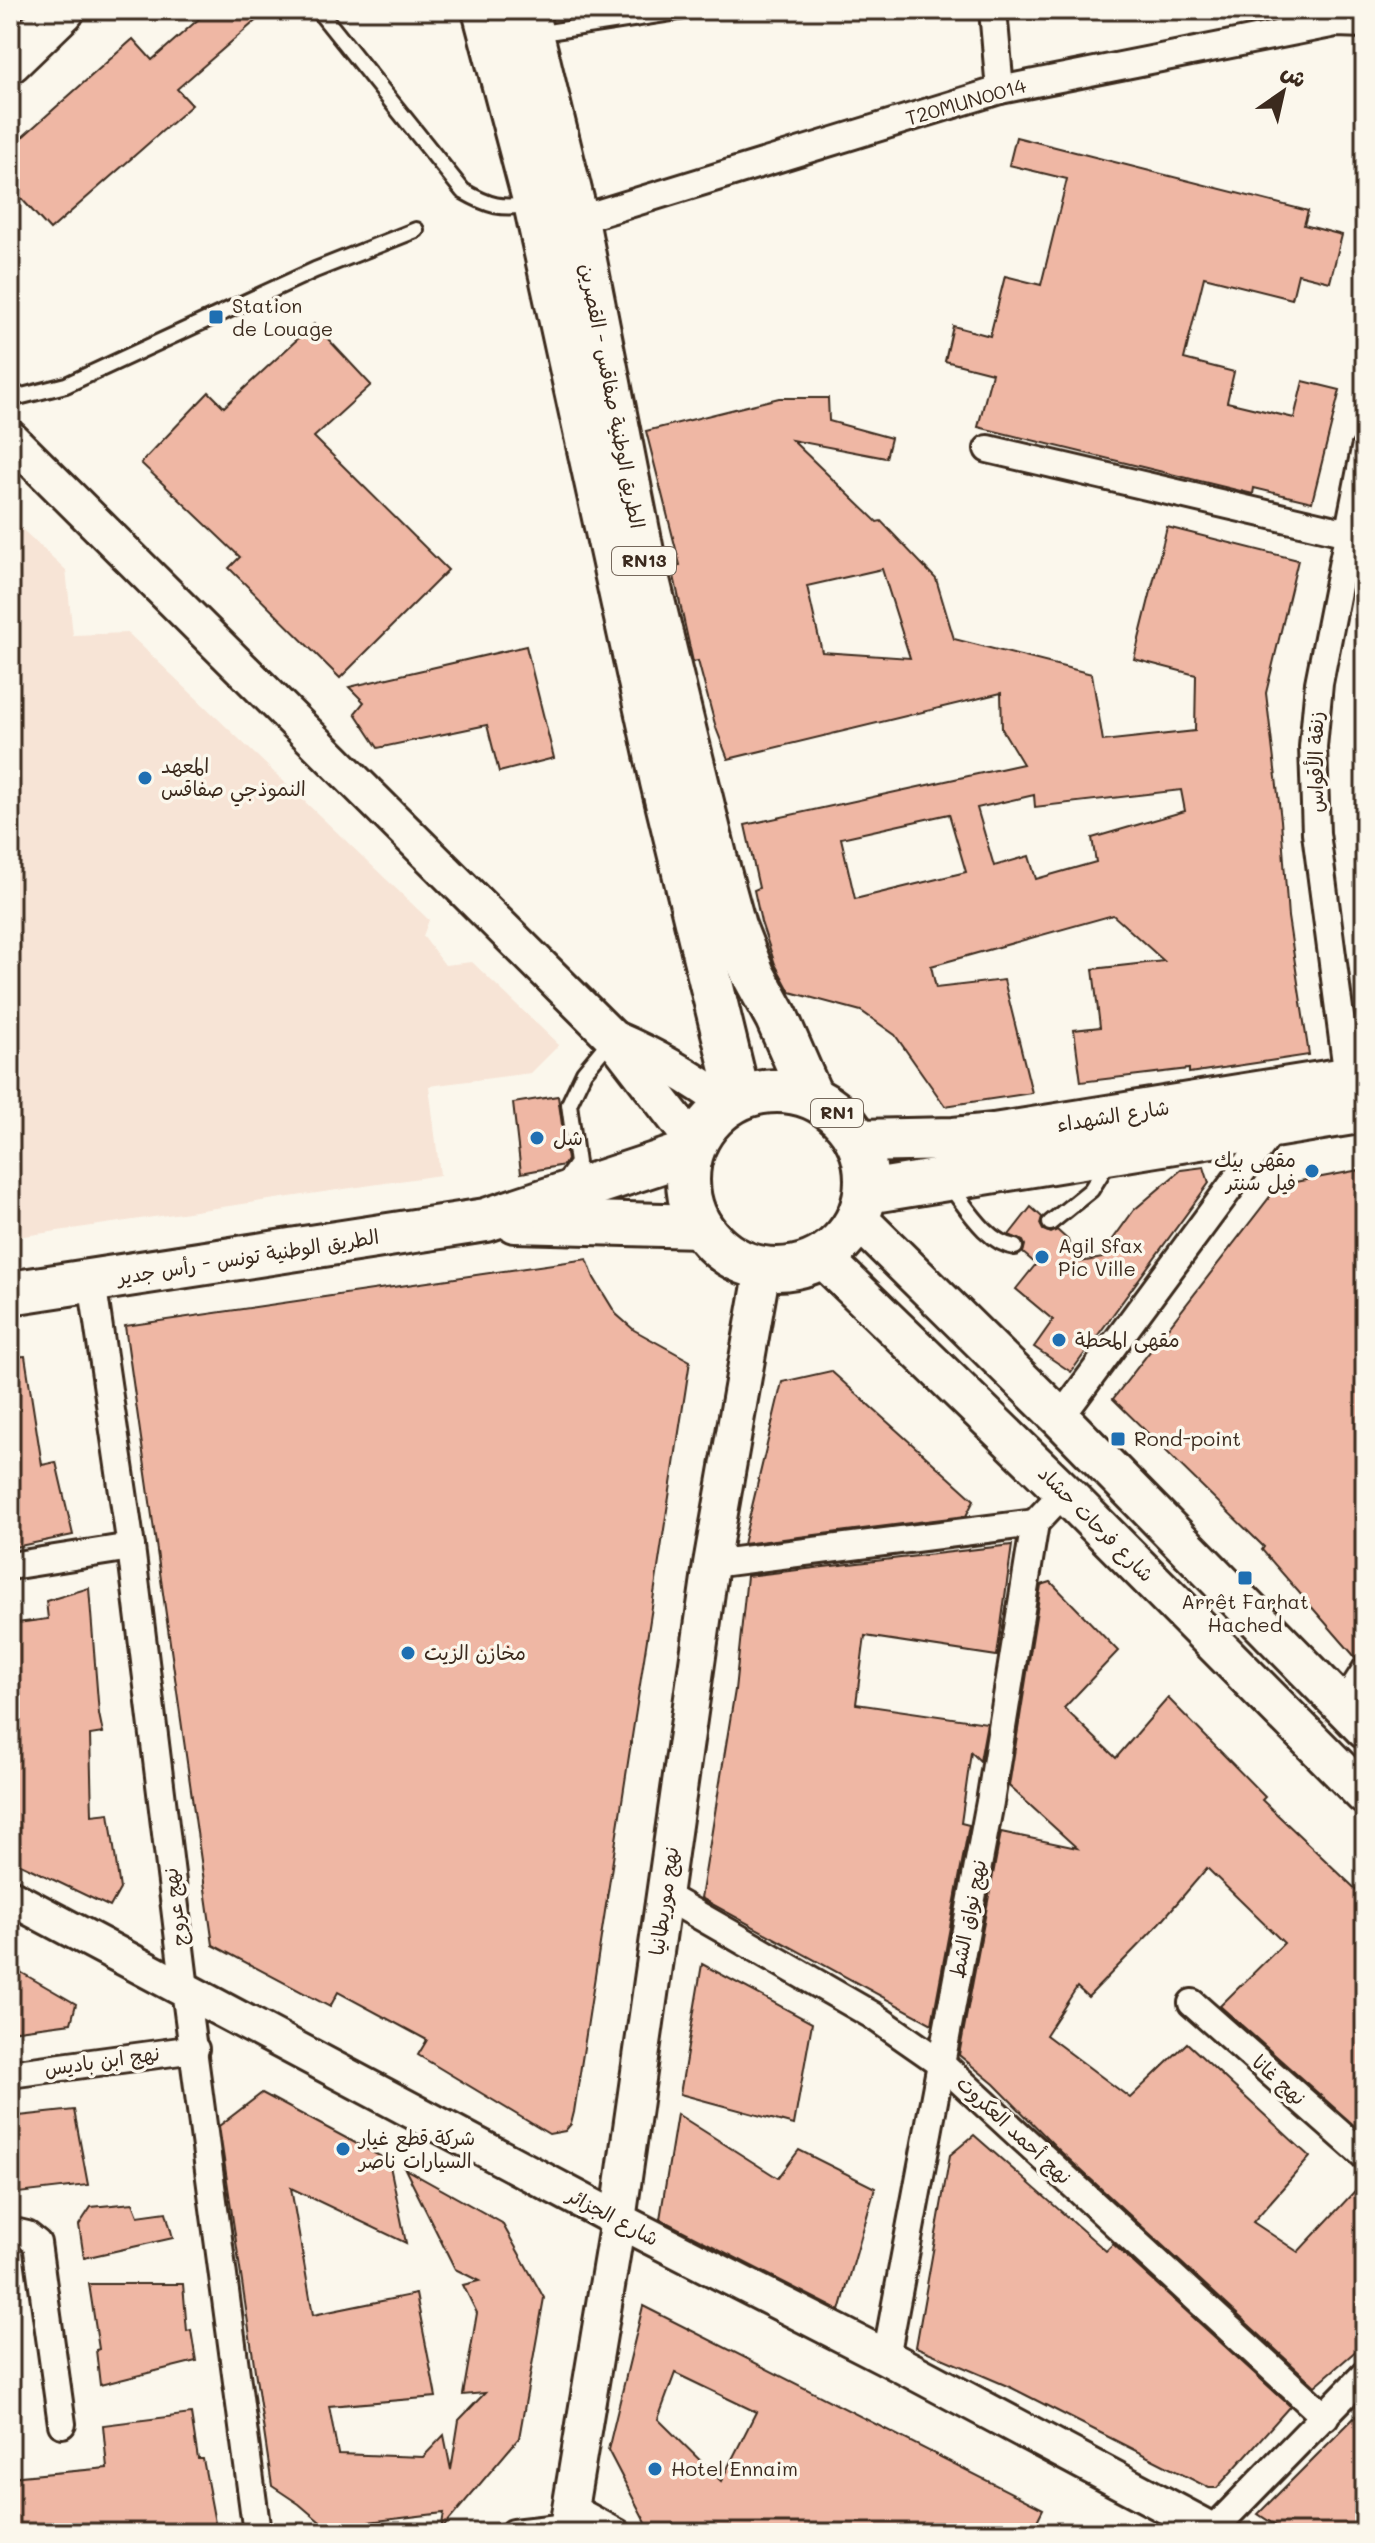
<svg xmlns="http://www.w3.org/2000/svg" width="1375" height="2543" viewBox="0 0 1375 2543" font-family="Mali,'Playpen Sans Arabic',sans-serif">
	<rect width="100%" height="100%" fill="#fbf7ec"/>
	<filter id="ink" filterUnits="userSpaceOnUse"><feTurbulence type="fractalNoise" baseFrequency=".0125" numOctaves="2"/><feDisplacementMap in="SourceGraphic" scale="16" xChannelSelector="R" yChannelSelector="G"/><feConvolveMatrix kernelMatrix="1 2 1 2 8 2 1 2 1" color-interpolation-filters="sRGB"/></filter>
	<g filter="url(#ink)">
		<path fill="#f7e4d6" d="M10,518L66,570L73,635L128,633L429,920L423,936L445,965L472,962L559,1045L531,1073L429,1086L440,1175L10,1238Z"/>
		<g fill="#efb7a4" stroke="#3b2a1e" stroke-width="2" fill-rule="evenodd">
			<path d="M209,10H268L177,89L192,105L50,230L10,186V148L133,39L152,60Z"/>
			<path d="M1016,137L1308,211L1304,225L1342,235L1330,282L1298,274L1292,299L1204,277L1184,359L1234,372L1227,402L1294,418L1303,381L1340,390L1312,502L1254,488L1253,494L978,427L992,373L945,361L953,326L990,336L1005,276L1041,285L1067,179L1009,165Z"/>
			<path d="M314,324L371,385L314,437L448,570L340,678L229,568L240,557L141,463L209,392L224,407Z"/>
			<path d="M779,398H828L829,421L891,438L886,458L792,440L877,522L881,521L936,579L954,639L1092,674L1103,741L1195,731L1196,675L1134,659L1167,527L1298,560L1266,693L1281,820L1288,917L1309,1055L1189,1073V1069L1081,1082L1074,1030L1100,1027L1093,969L1164,961L1113,915L931,966L936,988L1004,980L1032,1093L945,1106L895,1035L861,1011L790,992L775,964L761,922L754,890L759,888L745,825L1023,764L1002,729L1001,693L728,759L716,728L698,661L693,662L672,567L680,565L646,431ZM882,569L910,658L822,652L807,586ZM1181,790L1185,811L1092,838L1096,862L1036,879L1029,856L994,866L977,808L1034,795L1035,807ZM949,814L966,872L855,899L841,838Z"/>
			<path d="M526,646L554,758L499,772L487,725L378,748L355,713L364,702L349,687Z"/>
			<path d="M558,1096L567,1160L564,1165L521,1173L513,1103Z"/>
			<path d="M1204,1167L1209,1183L1071,1372L1034,1347L1053,1320L1016,1289L1036,1264L1023,1253L1025,1245L1023,1241L1009,1235L1031,1207L1042,1217L1040,1224L1043,1230L1051,1233L1057,1230L1068,1240L1074,1263L1103,1258V1253L1134,1210L1181,1170Z"/>
			<path d="M1365,1169V1655L1356,1658L1262,1550L1264,1547L1113,1399L1279,1185Z"/>
			<path d="M587,1259L594,1278L616,1314L634,1330L690,1361L574,2112L571,2124L565,2131L549,2134L418,2055L427,2040L338,1992L330,2007L213,1945L125,1326Z"/>
			<path d="M25,1356L42,1465L56,1462L73,1535L10,1548V1357Z"/>
			<path d="M831,1371L974,1500L966,1516L743,1544L782,1382Z"/>
			<path d="M1012,1545L997,1656L865,1636L856,1704L987,1723L980,1761L971,1752L961,1823L969,1825L932,2024L701,1898L735,1690L747,1576Z"/>
			<path d="M1051,1582L1118,1651L1064,1708L1116,1758L1168,1698L1265,1797L1262,1800L1365,1898V2135L1220,2006L1284,1943L1207,1868L1160,1923L1088,1997L1077,1987L1046,2035L1130,2098L1187,2043L1310,2157L1253,2222L1298,2252L1365,2180V2343L1315,2386L1058,2149L994,2084L959,2055L1001,1832L1077,1848L1009,1786L1041,1585Z"/>
			<path d="M89,1588L99,1714L103,1733L90,1735L92,1815L109,1813L120,1889L110,1907L10,1859V1624L48,1619L46,1601Z"/>
			<path d="M702,1964L812,2023L794,2125L680,2094Z"/>
			<path d="M10,1966L76,2004L71,2023L10,2031Z"/>
			<path d="M262,2093L389,2161L406,2243L291,2188L313,2315L416,2294L436,2397L329,2406L338,2454L423,2457L444,2435L451,2470L459,2420L485,2393L463,2395L477,2313L463,2285L479,2281L455,2269L405,2169L502,2223L544,2298L519,2438L441,2530L444,2513L326,2527L299,2504L272,2486L219,2126Z"/>
			<path d="M74,2110L88,2185L10,2194V2117Z"/>
			<path d="M677,2114L778,2178L799,2150L875,2188L840,2311L660,2219Z"/>
			<path d="M974,2135L1106,2251L1113,2244L1290,2406L1217,2488H1209L1012,2388L916,2347L950,2155Z"/>
			<path d="M133,2203L138,2216L166,2212L173,2238L84,2258L79,2225L91,2207Z"/>
			<path d="M89,2284H183L187,2331L191,2330L196,2361L100,2385L96,2350L99,2349Z"/>
			<path d="M643,2306L1043,2509L1031,2533H664L647,2525L608,2450ZM675,2373L756,2412L721,2481L658,2419Z"/>
			<path d="M1365,2407V2533H1287L1258,2514Z"/>
			<path d="M191,2414L198,2459H203L216,2528L168,2533H10V2477L107,2468L103,2425Z"/>
		</g>
		<g fill="none" stroke-linecap="round" stroke-linejoin="round">
			<defs>
				<g id="service">
					<path d="M318,10L463,191C489,206 502,210 531,204"/>
					<path d="M535,34L691,10"/>
					<path d="M10,399L66,385L315,270L416,230"/>
					<path d="M563,1183L577,1163L569,1104L584,1072L612,1038"/>
					<path d="M949,1185C966,1206 986,1243 1015,1247"/>
					<path d="M1050,1223L1091,1190L1109,1161"/>
				</g>
				<g id="minor">
					<path d="M993,10L1000,90"/>
					<path d="M577,220L1000,90L1336,23L1365,24"/>
					<path d="M988,449L1348,533"/>
					<path d="M1348,1078L1316,833L1313,747L1319,683L1365,449"/>
					<path d="M92,1281L131,1547L185,1989L257,2533"/>
					<path d="M1060,1418L1277,1124"/>
					<path d="M711,1564L1035,1523"/>
					<path d="M10,1566L131,1547"/>
					<path d="M1342,1707L1365,1671"/>
					<path d="M665,1896L872,2015L941,2063L1325,2417"/>
					<path d="M1192,2003L1365,2156"/>
					<path d="M10,2074L195,2049"/>
					<path d="M10,2231L27,2235L37,2243L62,2424"/>
					<path d="M886,2357L990,1802L1035,1523L1064,1492"/>
					<path d="M570,2507L618,2533"/>
					<path d="M1213,2530L1365,2374"/>
					<path d="M513,2533L567,2527"/>
				</g>
				<g id="tertiary">
					<path d="M10,438L613,1038L694,1143"/>
					<path d="M617,1040C657,1057 692,1078 728,1104"/>
					<path d="M10,1897L618,2220L886,2357L1217,2533"/>
					<path d="M566,2533L618,2220L711,1564L763,1268"/>
				</g>
				<g id="secondary">
					<path d="M858,1219L1060,1418L1365,1729"/>
					<path d="M822,1257L1064,1492L1365,1795"/>
				</g>
				<g id="primary">
					<path d="M484,10L535,203L662,782L739,1098"/>
					<path d="M526,10L577,220L646,572L716,860L734,926L753,974L777,1018L811,1096"/>
					<path d="M10,61L63,10"/>
					<circle cx="777" cy="1180" r="89"/>
					<path d="M859,1141L954,1139L994,1135L1365,1076"/>
					<path d="M867,1192L1365,1111"/>
					<path d="M515,1221L700,1226"/>
					<path d="M10,1293L486,1220L691,1152"/>
				</g>
			</defs>
			<use href="#service" stroke="#3b2a1e" stroke-width="20"/>
			<use href="#minor" stroke="#3b2a1e" stroke-width="32"/>
			<use href="#tertiary" stroke="#3b2a1e" stroke-width="40"/>
			<use href="#secondary" stroke="#3b2a1e" stroke-width="44"/>
			<use href="#primary" stroke="#3b2a1e" stroke-width="48"/>
			<use href="#service" stroke="#fbf7ec" stroke-width="14"/>
			<use href="#minor" stroke="#fbf7ec" stroke-width="26"/>
			<use href="#tertiary" stroke="#fbf7ec" stroke-width="34"/>
			<use href="#secondary" stroke="#fbf7ec" stroke-width="38"/>
			<use href="#primary" stroke="#fbf7ec" stroke-width="42"/>
		</g>
	</g>
	<g fill="#1f6fb2" stroke="#fbf7ec" stroke-width="3">
		<rect x="208" y="309" width="16" height="16" rx="4"/>
		<circle cx="145" cy="778" r="8"/>
		<circle cx="537" cy="1138" r="8"/>
		<circle cx="1312" cy="1171" r="8"/>
		<circle cx="1042" cy="1257" r="8"/>
		<circle cx="1059" cy="1340" r="8"/>
		<rect x="1110" y="1431" width="16" height="16" rx="4"/>
		<rect x="1237" y="1570" width="16" height="16" rx="4"/>
		<circle cx="408" cy="1653" r="8"/>
		<circle cx="343" cy="2149" r="8"/>
		<circle cx="655" cy="2469" r="8"/>
	</g>
	<g text-anchor="middle" stroke-width="7" stroke-linejoin="round" paint-order="stroke">
		<g fill="#fbf7ec" stroke="#75685c" stroke-width="2">
			<rect x="612" y="547" width="64" height="28" rx="6"/>
			<rect x="811" y="1099" width="52" height="28" rx="6"/>
		</g>
		<g font-size="18" font-weight="bold" fill="#3b2a1e">
			<text x="644" y="567">RN13</text>
			<text x="837" y="1119">RN1</text>
		</g>
		<g font-size="20" fill="#3b2a1e" stroke="#fbf7ec">
			<text transform="translate(966 102) rotate(-16)" y="7">T20MUN0014</text>
			<text transform="translate(612 396) rotate(79)" y="7">الطريق الوطنية صفاقس - القصرين</text>
			<text transform="translate(1316 762) rotate(-90)" y="7">زنقة الأقواس</text>
			<text transform="translate(1113 1116) rotate(-9)" y="7">شارع الشهداء</text>
			<text transform="translate(248 1257) rotate(-9)" y="7">الطريق الوطنية تونس - رأس جدير</text>
			<text transform="translate(1096 1524) rotate(45)" y="7">شارع فرحات حشاد</text>
			<text transform="translate(664 1901) rotate(-82)" y="7">نهج موريطانيا</text>
			<text transform="translate(175 1907) rotate(-97)" y="7">نهج عروج</text>
			<text transform="translate(968 1919) rotate(-79)" y="7">نهج نواق الشط</text>
			<text transform="translate(102 2061) rotate(-8)" y="7">نهج ابن باديس</text>
			<text transform="translate(1279 2080) rotate(42)" y="7">نهج غانا</text>
			<text transform="translate(1014 2130) rotate(43)" y="7">نهج أحمد العكروت</text>
			<text transform="translate(613 2217) rotate(28)" y="7">شارع الجزائر</text>
		</g>
		<g font-size="20" fill="#3b2a1e" stroke="#fbf7ec" text-anchor="start">
			<text x="232" y="313">Station<tspan x="232" dy="23">de Louage</tspan></text>
			<text x="161" y="773">المعهد<tspan x="161" dy="23">النموذجي صفاقس</tspan></text>
			<text x="553" y="1145">شل</text>
			<text x="1296" y="1167" text-anchor="end">مقهى بيك<tspan x="1296" dy="23">فيل سنتر</tspan></text>
			<text x="1058" y="1253">Agil Sfax<tspan x="1058" dy="23">Pic Ville</tspan></text>
			<text x="1075" y="1347">مقهى المحطة</text>
			<text x="1134" y="1446">Rond-point</text>
			<text x="1245" y="1609" text-anchor="middle">Arrêt Farhat<tspan x="1245" dy="23">Hached</tspan></text>
			<text x="424" y="1660">مخازن الزيت</text>
			<text x="359" y="2145">شركة قطع غيار<tspan x="359" dy="23">السيارات ناصر</tspan></text>
			<text x="671" y="2476">Hotel Ennaim</text>
		</g>
	</g>
	<rect width="1375" height="2543" fill="none" stroke="#fbf7ec" stroke-width="40"/>
	<rect x="20" y="20" width="1335" height="2503" fill="none" stroke="#3b2a1e" stroke-width="3" filter="url(#ink)"/>
	<g transform="translate(1283 92) rotate(34)" stroke="#fbf7ec" stroke-width="6" paint-order="stroke">
	<path d="M0-6L14 30L0 20L-14 30Z" fill="#3b2a1e"/>
	<text y="-12" font-size="22" font-weight="bold" text-anchor="middle" fill="#3b2a1e">ش</text>
	</g>
</svg>
